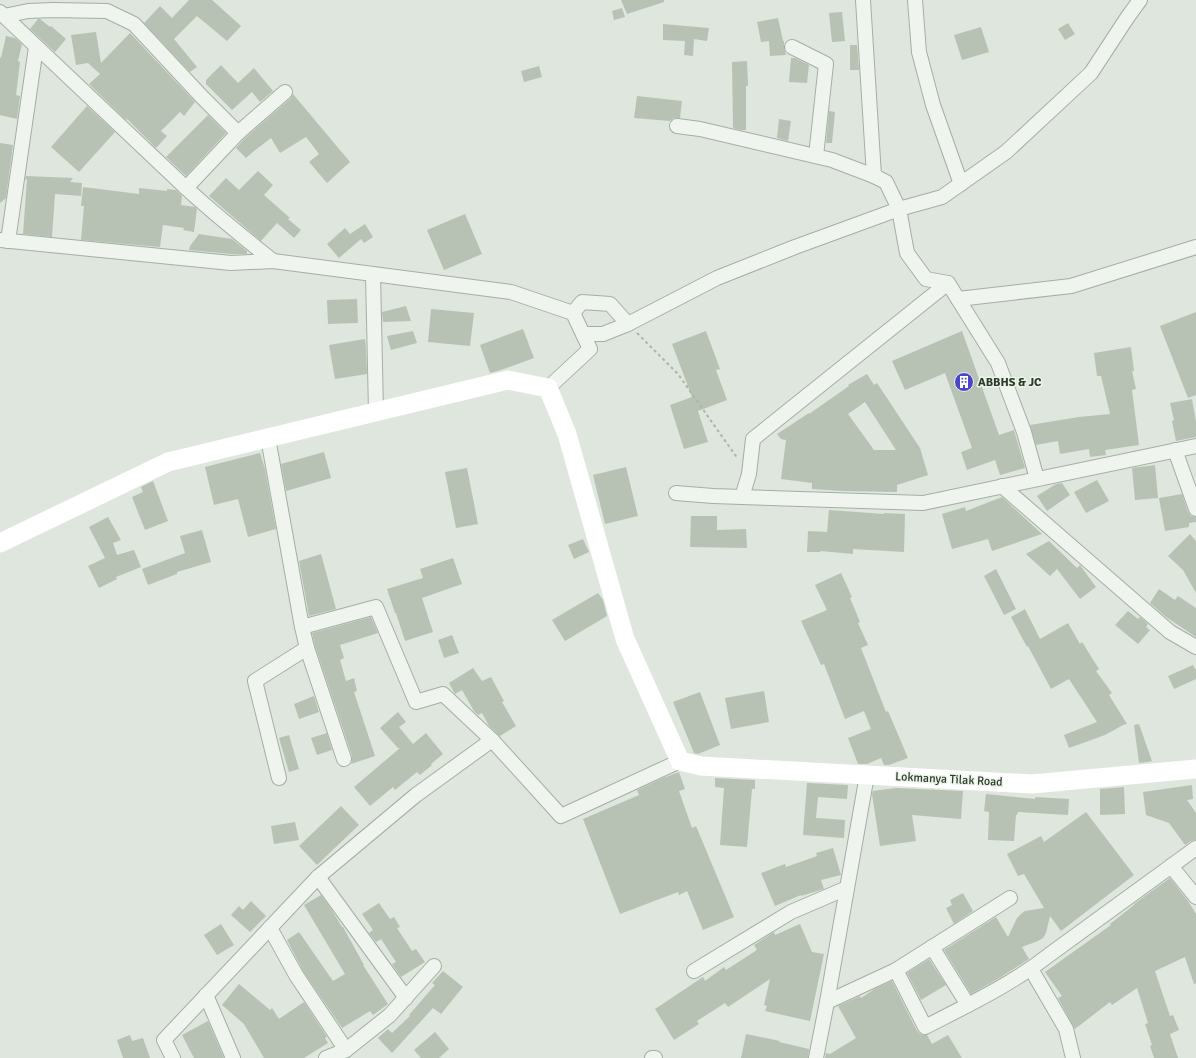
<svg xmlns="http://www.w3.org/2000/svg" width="1196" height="1058" viewBox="0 0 1196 1058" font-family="Signika,sans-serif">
	<rect width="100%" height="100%" fill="#dee6dd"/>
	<g fill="#b7c2b4" fill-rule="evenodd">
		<path d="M189,0H212L241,26L227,41L197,16L174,39L197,67L190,72L144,23L160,6L172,18Z"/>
		<path d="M621,0H664V2L627,14Z"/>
		<path d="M622,8L625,17L614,20L612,11Z"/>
		<path d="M842,12L845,41L832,42L829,13Z"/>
		<path d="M778,18L783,41H784V48L786,55L770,56L769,41L761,42L757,22Z"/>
		<path d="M38,19H40L50,27L51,26L66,39L55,52L30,29Z"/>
		<path d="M1068,23L1075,34L1065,40L1058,29Z"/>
		<path d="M663,24L709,28L707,41L694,39L693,56L684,55L685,41L663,40Z"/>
		<path d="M981,27L989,52L962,60L954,35Z"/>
		<path d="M96,32L101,63L130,33L195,102L184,116L180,112L161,131L167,136L156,148L127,119L126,120L89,84L100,74L88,63L76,65L71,35Z"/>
		<path d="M6,36L15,38L22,44L18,61L20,62L16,95L20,96L17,119L0,115V57L1,58Z"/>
		<path d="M850,45H857L859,70H850Z"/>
		<path d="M791,58H795L809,65L807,83L789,82Z"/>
		<path d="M747,61L748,86H746V130H740L733,128L732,62Z"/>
		<path d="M221,65L238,83L254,68L273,91L260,102L252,92L232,110L206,84V80Z"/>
		<path d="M539,66L542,77L524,82L521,71Z"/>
		<path d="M293,94L350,162L327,183L309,162L319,154L306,137L280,153L271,138L254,151L246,158L236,148L244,139L291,98Z"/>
		<path d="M637,96L682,101L680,118H674L670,121L634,118Z"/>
		<path d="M87,106L115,132L79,172L51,147Z"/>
		<path d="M829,111L835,112L832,143H826Z"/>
		<path d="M208,115L226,133L186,176L166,157Z"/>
		<path d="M779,119L791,121L788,141L777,138Z"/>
		<path d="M0,143L13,145L6,198L0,203Z"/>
		<path d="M258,171L273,185L264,195L290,218L288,219L301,230L294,238L277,223L261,241L209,196L226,178L239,190Z"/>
		<path d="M26,176L73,178L70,182L82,183L81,196L55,194L52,237L23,234L27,179L25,180Z"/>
		<path d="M83,187L139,194V188L167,191V189L176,190L182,196L181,205L195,207L197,209L194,232L183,230L184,228L163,225L160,247L81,240L84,206H81Z"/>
		<path d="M465,214L482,254L444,270L427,230Z"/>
		<path d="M365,224L373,237L364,243L361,239L339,258L327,244L345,228L350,234Z"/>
		<path d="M199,234L232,239L247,251V254H231L189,250L190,246Z"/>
		<path d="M357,299L358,323L328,324L327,300Z"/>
		<path d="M406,306L411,321L383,322L382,312Z"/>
		<path d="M431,309L474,313L470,346L428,342Z"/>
		<path d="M1196,312V395L1188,398L1160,326Z"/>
		<path d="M523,329L534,358L501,370L490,373L480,345Z"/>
		<path d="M413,331L417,343L391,350L387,336Z"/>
		<path d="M706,331L720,369L716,370L727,400L698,411L708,442L684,449L670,405L692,397L672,344Z"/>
		<path d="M962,331L999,435L1014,430L1025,468L1000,475L995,460L967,470L961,452L972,448L945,373L905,390L892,361Z"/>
		<path d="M365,339L366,349L367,374L335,379L329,345Z"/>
		<path d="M1131,347L1134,371H1132L1136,389L1132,390L1139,445L1105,450L1106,455L1090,457L1089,449L1060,454L1058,441L1036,445L1030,425L1079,417L1110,414L1101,376H1097L1094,353Z"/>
		<path d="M867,374L874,385L877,383L920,448L928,475L897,485V492L843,491L812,489V483L781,479L786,440L781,439L777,434L809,413V414L849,386L848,385ZM865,402L896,450H874L848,414Z"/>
		<path d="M1192,399L1196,422V437L1176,441L1172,421L1174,420L1170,403Z"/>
		<path d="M324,452L331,478L286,491L281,464Z"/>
		<path d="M260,453L265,469L276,529L248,537L238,499L214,505L205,467Z"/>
		<path d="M1155,465L1158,498L1135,500L1132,468Z"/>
		<path d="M626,467L638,516L605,524L593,475Z"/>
		<path d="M467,468L478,524L456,528L445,472Z"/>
		<path d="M1097,480L1109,501L1086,513L1074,492Z"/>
		<path d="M153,481L168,521L145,530L132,497L143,492L141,487Z"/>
		<path d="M1062,483L1070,495L1047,511L1037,496L1056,484Z"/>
		<path d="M1182,494L1188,512L1191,516L1196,517V522L1189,523V527L1165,531L1159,498Z"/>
		<path d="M1002,497L1042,534L992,551L988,539L952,549L942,514L965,507L966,511Z"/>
		<path d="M829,510L884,514V513L905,514L904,552L853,549V554L821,551L820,552H807L808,531L827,532Z"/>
		<path d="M691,516H717V530L746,529L747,548L690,547Z"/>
		<path d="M108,517L121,540L113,543L117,555L134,550L141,567L116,577L117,579L99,588L88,566L105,558L89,527Z"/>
		<path d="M202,530L211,562L177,572V574L148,585L142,569L185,553L180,536Z"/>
		<path d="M1190,534L1196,541V593L1183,570L1168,556Z"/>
		<path d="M583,539L589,552L574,559L568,545Z"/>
		<path d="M1049,541L1077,568L1080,565L1096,587L1080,599L1057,569L1050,576L1026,554Z"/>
		<path d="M321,554L336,609L309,616L299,561Z"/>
		<path d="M453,558L462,584L422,598L433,632L405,641L396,613H395L387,589L423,578L420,569Z"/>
		<path d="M996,569L1016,609L1004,615L984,576Z"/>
		<path d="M841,573L852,597L850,598L860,622L858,623L868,645L861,648L886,712L888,711L908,758L889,765H884L881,758L867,764H858L848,738L871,729L864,711L845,719L824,664L821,665L801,621L827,610L815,585Z"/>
		<path d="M1159,589L1175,600L1178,596L1196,608V637L1166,617L1150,603Z"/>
		<path d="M598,593L603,600L607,616L565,641L552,620Z"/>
		<path d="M1025,609L1040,639L1068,623L1080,644L1082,642L1099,669L1096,671L1112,693L1109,695L1127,724L1123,725L1105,735L1069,748L1064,735L1097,722L1069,679L1051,689L1028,646L1027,647L1011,617Z"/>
		<path d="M1128,611L1138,619L1140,617L1148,624L1146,627L1150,630L1138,644L1115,625Z"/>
		<path d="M371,617L378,633L340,645L344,658L340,660L346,681L354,678L357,691L354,692L375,756L351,764L352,760V756L315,646L312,633Z"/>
		<path d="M452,635L459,653L444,658L438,640Z"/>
		<path d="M1193,665L1196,670V679L1174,689L1168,676Z"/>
		<path d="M473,668L482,681L491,677L504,701L502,702L516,726L500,736L489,726L482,713L478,715L474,711L462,690L455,694L449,683Z"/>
		<path d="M764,691L769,722L731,729L725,698Z"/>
		<path d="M700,692L720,745L698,754L694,753L673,702Z"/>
		<path d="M314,696L319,712L299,719L294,704Z"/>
		<path d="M398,712L406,722L399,727L413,744L426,733L443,754L431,764L432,765L420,775L417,772L395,790L393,787L370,806L354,787L400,748H398L380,728Z"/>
		<path d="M1139,724L1152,761L1148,762L1139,763L1134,725Z"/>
		<path d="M327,733L332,750L317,755L311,738Z"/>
		<path d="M289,735L299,769L289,772L279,738Z"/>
		<path d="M679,772L685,789L679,791L692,828L696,826L734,917L703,930L687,891L679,895L678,892L620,914L583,819L639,795L637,790L663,778Z"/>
		<path d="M715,778L755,780V789H752L747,847L720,845L724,788L715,787Z"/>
		<path d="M807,783L848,785L847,799L818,797L816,818L845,820L844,838L803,835Z"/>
		<path d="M1192,785L1193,799L1187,800L1196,813V840L1191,841L1185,845L1169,823L1146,815L1143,792Z"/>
		<path d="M1124,787L1125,814L1100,815V789Z"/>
		<path d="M895,788L963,791L961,819L912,815L916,841L880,846L872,794L873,791Z"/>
		<path d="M986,794L1035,799V797L1069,799L1068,815L1018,812L1017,815H1016L1014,841L988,840L989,812L984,811Z"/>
		<path d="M341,806L359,825L317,865L299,846Z"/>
		<path d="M1086,812L1134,875L1061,931L1050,916L1046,933L1043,938L1038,941L1022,947L1029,959L1001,977L971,994L944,950L996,917L1008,937L1017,918L1021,914L1025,911L1044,908L1024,874L1018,876L1007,854L1041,836L1044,842Z"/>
		<path d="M295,822L299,840L274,844L271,826Z"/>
		<path d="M833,848L841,875L821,880L824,889L801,896V895L775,906L761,873L785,864L786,867L817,856L816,853Z"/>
		<path d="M1170,878L1188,901L1196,914V983L1194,984L1185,957L1155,971L1170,1016L1173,1015L1179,1030L1170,1034L1178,1058H1154L1150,1046L1152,1045L1145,1024L1148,1023L1137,988L1112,1005L1110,1002L1075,1029L1058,998L1062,996L1045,972L1111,925L1110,924L1134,905V904Z"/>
		<path d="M963,893L973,911L954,924L946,908L952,905L950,900Z"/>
		<path d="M321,895L333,912L342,927H343L364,965H363L388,1004L373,1015L370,1011L342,1028L303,971L287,940L299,932L333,981L345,974L304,905Z"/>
		<path d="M251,901L266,916L250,932L231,915L239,906L243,910Z"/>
		<path d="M379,903L390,919L394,917L400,927L397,928L412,951L416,949L425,962L401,977L392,964L396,962L381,939L376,942L369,933L373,930L362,914Z"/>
		<path d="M221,924L234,945L217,955L204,935Z"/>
		<path d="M800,924L812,952L824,954L810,1021L765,1011L767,1006L764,1005L770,979L728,1007L725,1003L697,1021L699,1024L674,1040L655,1009L703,977L705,981L724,967L726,970L757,950L754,945L774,932L775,935Z"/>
		<path d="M929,959L946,985L921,1000L907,973Z"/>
		<path d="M443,971L463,987L441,1014L433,1008L392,1053L378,1038L388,1029L392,1033L410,1016L409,1015L435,985L432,983Z"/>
		<path d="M892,981L917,1031L920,1034L924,1035H927L932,1044L948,1035L962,1058H825L826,1053L830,1054L856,1038L838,1006L860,996L861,998L876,988Z"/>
		<path d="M239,984L270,1010L272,1008L279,1019L304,1002L327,1037L325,1038L328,1043L304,1058H264L244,1024L222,1005Z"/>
		<path d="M208,1021L224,1058H194L182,1035Z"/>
		<path d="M435,1032L449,1049L439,1058H421L414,1050Z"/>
		<path d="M746,1034L780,1041L779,1042L809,1049L808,1058H741Z"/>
		<path d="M130,1035L132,1041L143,1038L150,1058H123L117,1040Z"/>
	</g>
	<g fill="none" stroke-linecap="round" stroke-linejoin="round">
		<defs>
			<g id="minor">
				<path d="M863,0L874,176"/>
				<path d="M915,0L919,52L933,105L961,184"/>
				<path d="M0,12C62,70 123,129 185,187C213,213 243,237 273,261"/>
				<path d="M4,16L28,11L53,10L107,11L134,24L202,97L238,133"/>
				<path d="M792,47L826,64L816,156"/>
				<path d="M186,188L238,133L285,92"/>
				<path d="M0,240L231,263L273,261L373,274L511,292L573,313L590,349L548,388"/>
				<path d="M8,241L36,47"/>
				<path d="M373,274L376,412"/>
				<path d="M958,299L1071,286L1196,247"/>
				<path d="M573,313L582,302L610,304L628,324L717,278L795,247L899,209L886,182L874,176L832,160L700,129L677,126"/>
				<path d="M583,334H603L628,324"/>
				<path d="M268,438L302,627L307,648L344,759"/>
				<path d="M1175,450L1196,509"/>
				<path d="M1037,479L1024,432L998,363L948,283L926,279L907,253L899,209L942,197L1006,152L1091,73L1127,18L1140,0"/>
				<path d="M1002,486L1170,632L1196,647"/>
				<path d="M676,493L713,496L923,503L1196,446"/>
				<path d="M742,497L749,474L753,439L948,283"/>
				<path d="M302,627L376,607L416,702L443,694L492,740L561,816L680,761"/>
				<path d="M279,778L255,681L307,648"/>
				<path d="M1171,866L1196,897"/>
				<path d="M318,877L406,998"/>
				<path d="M1010,898L896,970L925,1027C968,1005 1012,984 1049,955L1196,848"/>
				<path d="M270,928L296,975L346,1050"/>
				<path d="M932,947L968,1005"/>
				<path d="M1031,969L1066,1029L1073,1058"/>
				<path d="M694,971L791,912L847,888"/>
				<path d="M206,995L233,1058"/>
				<path d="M827,1002L896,970"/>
				<path d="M173,1058L164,1040L318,877L416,795L492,740"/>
				<path d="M326,1058L346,1050L390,1015L434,966"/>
				<path d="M652,1058H655"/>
				<path d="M816,1058L827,1002L867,775"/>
			</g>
		</defs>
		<use href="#minor" stroke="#a4afa3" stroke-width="16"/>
		<path stroke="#adb5ab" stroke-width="2" stroke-dasharray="3 3" stroke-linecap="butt" d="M637,333L678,374L738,459"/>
		<use href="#minor" stroke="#f0f4ef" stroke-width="14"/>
		<path stroke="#fff" stroke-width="19" d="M0,543L168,462L508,380L548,388L567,434L625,639L680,761L701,766L1032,784L1196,769"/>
	</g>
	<defs>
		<symbol id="building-disc" viewBox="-11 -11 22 22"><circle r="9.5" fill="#4b45c7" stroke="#edf4ec"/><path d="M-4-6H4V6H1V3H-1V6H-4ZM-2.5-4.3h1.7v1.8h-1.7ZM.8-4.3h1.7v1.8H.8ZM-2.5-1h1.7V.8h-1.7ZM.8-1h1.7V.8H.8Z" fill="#fff"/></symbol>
	</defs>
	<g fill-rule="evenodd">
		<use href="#building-disc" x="953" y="371" width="22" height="22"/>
	</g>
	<g text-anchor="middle" stroke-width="3" stroke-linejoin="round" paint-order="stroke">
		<g font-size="12" font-weight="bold" fill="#2a3b27" stroke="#edf4ec" text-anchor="start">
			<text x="978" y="386">ABBHS &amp; JC</text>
		</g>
		<g font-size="12" fill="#2a3b27" stroke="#edf4ec">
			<text transform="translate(949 779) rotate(3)" y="4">Lokmanya Tilak Road</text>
		</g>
	</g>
</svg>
